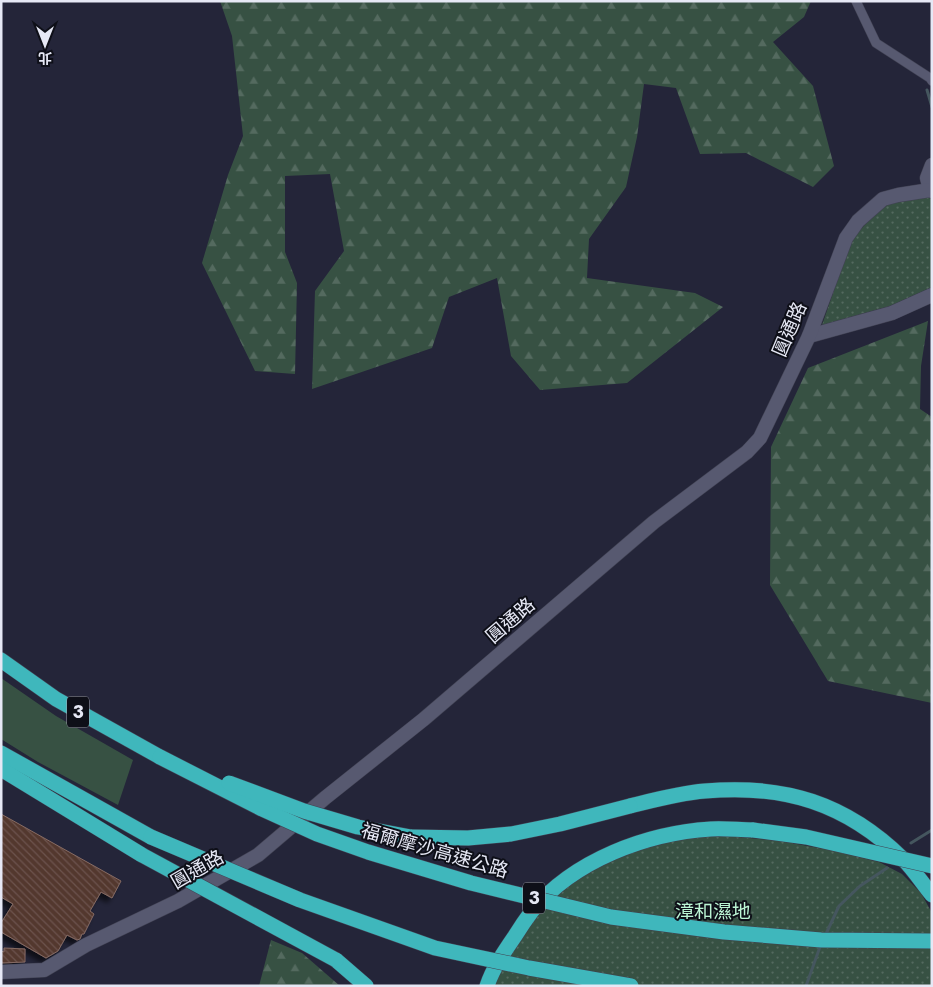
<svg xmlns="http://www.w3.org/2000/svg" width="933" height="987" viewBox="0 0 933 987" font-family="Jost,'Noto Sans TC',sans-serif">
	<defs>
		<pattern id="forest-firs" width="22" height="20" patternUnits="userSpaceOnUse" patternTransform="scale(1.25)"><rect width="22" height="20" fill="#375143"/><path d="M5 1l3.5 6h-7zM16 11l3.5 6h-7z" fill="#546a5f"/></pattern>
		<pattern id="park-dots" width="8" height="8" patternUnits="userSpaceOnUse" patternTransform="scale(1.25)"><rect width="8" height="8" fill="#375143"/><path d="M2 2h.1M6 6h.1" fill="none" stroke="#546a5f" stroke-width="1.8" stroke-linecap="round"/></pattern>
		<pattern id="building-back-hatch" width="6" height="6" patternUnits="userSpaceOnUse" patternTransform="scale(1.25)"><rect width="6" height="6" fill="#53372e"/><path d="M-1 5l2 2M0 0l6 6M5-1l2 2" fill="none" stroke="#6c544d"/></pattern>
		<filter id="shadow"><feDropShadow dx="-4.5" dy="4.5" stdDeviation="2.5" flood-color="#0009"/></filter>
	</defs>
	<rect width="100%" height="100%" fill="#242539"/>
	<path fill="#375143" d="M1,678L56,716L133,760L118,805L38,762L1,739Z"/>
	<g fill="url(#forest-firs)">
		<path d="M220,1H811L804,17L773,42L813,86L834,166L813,187L746,153L700,154L676,88L644,84L637,137L626,187L589,239L587,278L695,293L723,307L627,383L540,390L511,356L497,278L449,297L432,348L312,389L315,291L344,251L330,174L285,176V252L297,283L295,374L255,371L202,263L228,175L243,136L232,36Z"/>
		<path d="M928,321L921,366L920,409L932,417V703L828,681L770,585L771,447L808,368Z"/>
		<path d="M271,940L302,953L340,986H259Z"/>
	</g>
	<g fill="url(#park-dots)">
		<path d="M915,187L932,200V287L890,306L822,325L851,240L879,209Z"/>
		<path d="M730,836L780,841L830,850L879,862L902,874L921,893L932,913V986H495C500,971 508,959 516,945C522,937 526,927 532,919C567,873 629,846 684,837C699,835 715,836 730,836Z"/>
	</g>
	<g fill="none" stroke-linecap="round" stroke-linejoin="round">
		<g stroke="#45565e" stroke-width="3">
			<path d="M927,90L932,107"/>
			<path d="M911,843L932,830"/>
			<path d="M825,936L839,906L860,886L887,868"/>
			<path d="M806,986L821,944"/>
		</g>
	</g>
	<g fill="url(#building-back-hatch)" stroke="#866b63" filter="url(#shadow)">
		<path d="M1,814L121,881L112,898L101,892L90,911L94,914L84,934H82L80,939L77,940L67,935L58,951L46,958L1,932V923L13,904L1,897Z"/>
		<path d="M4,948L25,949V962L1,963V951L4,952Z"/>
	</g>
	<g fill="none" stroke-linecap="round" stroke-linejoin="round">
		<defs>
			<path id="street" d="M856,1L876,43L930,78L932,81"/>
			<g id="secondary">
				<path d="M930,190L927,178L932,165"/>
				<path d="M809,336L892,313L932,295"/>
				<path d="M1,972L44,970L86,945L178,901L258,855L325,798L424,719L654,522L747,452L760,438L809,336L846,238L858,221L883,199L898,195L930,190L932,191"/>
			</g>
			<g id="highway">
				<path d="M1,660L56,699L160,757"/>
				<path d="M1,753L151,837"/>
				<path d="M1,769L142,855"/>
				<path d="M630,806C654,800 679,793 705,791C784,784 846,803 903,859C914,870 922,883 932,895"/>
				<path d="M336,960L366,986"/>
				<path d="M487,986C493,968 504,952 515,936C520,928 526,919 532,911C574,860 647,833 711,829C725,828 739,830 753,830"/>
			</g>
		</defs>
		<use href="#street" stroke="#414253" stroke-width="10"/>
		<use href="#secondary" stroke="#414253" stroke-width="15"/>
		<use href="#highway" stroke="#414253" stroke-width="16"/>
		<use href="#street" stroke="#575970" stroke-width="9"/>
		<use href="#secondary" stroke="#575970" stroke-width="14"/>
		<use href="#highway" stroke="#3fb7bc" stroke-width="15"/>
		<defs>
			<g id="highway-bridge">
				<path d="M160,757L262,809L317,834L368,852L471,883L611,917L724,932L821,940L932,941"/>
				<path d="M229,783L304,811L358,827L411,837L468,838L511,834L560,824L630,806"/>
				<path d="M753,830L806,837L932,866"/>
				<path d="M151,837L300,900L435,948L529,968L631,986"/>
				<path d="M142,855L336,960"/>
			</g>
		</defs>
		<use href="#highway-bridge" stroke="#414253" stroke-width="16" stroke-linecap="butt"/>
		<use href="#highway-bridge" stroke="#3fb7bc" stroke-width="15"/>
	</g>
	<g text-anchor="middle" stroke-width="4" stroke-linejoin="round" paint-order="stroke">
		<g fill="#0e0f18" stroke="#a5a7b3" stroke-width="1">
			<rect x="67" y="696.5" width="22" height="31" rx="4"/>
			<rect x="523" y="882.5" width="22" height="31" rx="4"/>
		</g>
		<g font-size="18" font-weight="bold" fill="#e6e8f5">
			<text x="78" y="718">3</text>
			<text x="534" y="904">3</text>
		</g>
		<g font-size="19" fill="#e6e8f5" stroke="#0e0f18">
			<text transform="translate(789 329) rotate(-67)" y="7">圓通路</text>
			<text transform="translate(510 620) rotate(-41)" y="7">圓通路</text>
			<text transform="translate(435 850) rotate(16)" y="7">福爾摩沙高速公路</text>
			<text transform="translate(197 869) rotate(-30)" y="7">圓通路</text>
		</g>
		<g font-size="19" fill="#bbf4d4" stroke="#0e0f18">
			<text x="713" y="918">漳和濕地</text>
		</g>
	</g>
	<rect width="933" height="987" fill="none" stroke="#e6e8f5" stroke-width="5"/>
	<g transform="translate(45 45) rotate(180)" stroke="#0e0f18" stroke-width="4" paint-order="stroke">
	<path d="M0-4L9 19L0 12L-9 19Z" fill="#e6e8f5"/>
	<text y="-8" font-size="14" font-weight="bold" text-anchor="middle" fill="#e6e8f5">北</text>
	</g>
</svg>
